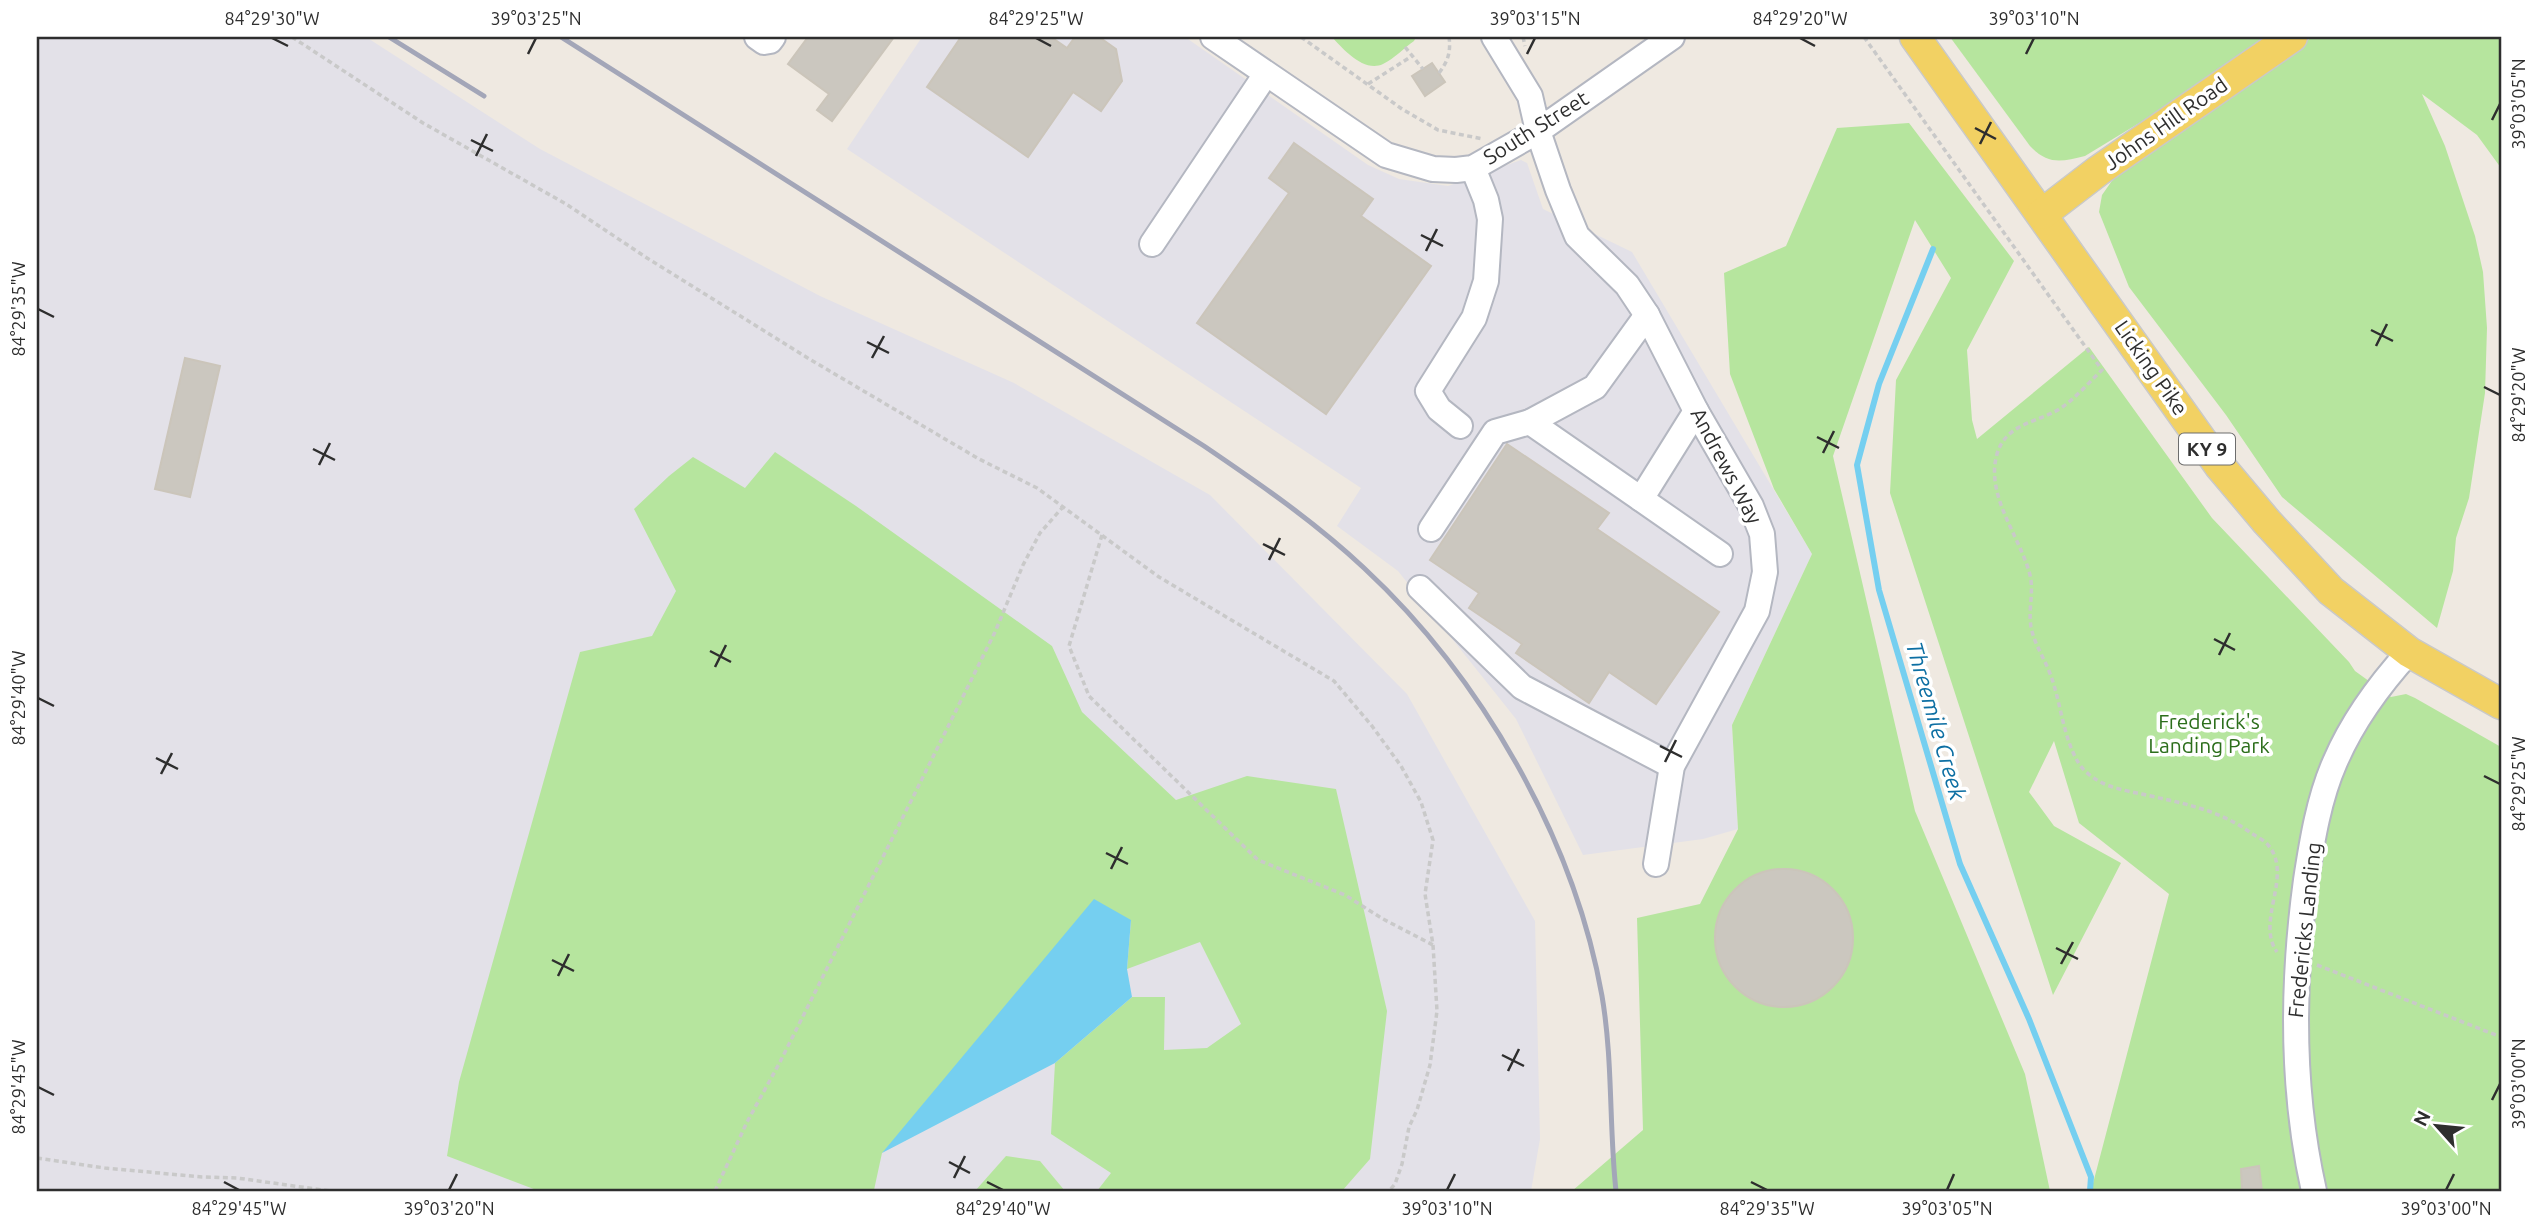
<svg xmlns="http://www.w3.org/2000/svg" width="2538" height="1228" viewBox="0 0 2538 1228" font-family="Ubuntu,sans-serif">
	<rect width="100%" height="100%" fill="#efe9e1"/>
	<g fill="#e3e1e8">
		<path d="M37,37H366L540,149L820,296L1014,383L1210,495L1407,694L1535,921L1540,1139L1531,1191H37Z"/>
		<path d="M922,37H1185L1368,165L1399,179L1448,186L1521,160L1527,163L1543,209L1632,252L1812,554L1732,725L1738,829L1703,839L1583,855L1516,719L1398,571L1337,526L1361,488L847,149Z"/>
	</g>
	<g fill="#b6e59e">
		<path d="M1332,37H1416L1414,41C1404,48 1394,59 1383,64C1364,73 1343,49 1332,37Z"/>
		<path d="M1950,37H2274L2228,69L2085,156C2061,162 2048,165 2030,146Z"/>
		<path d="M2312,37H2501V168L2477,135L2422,94L2445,146L2475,236L2483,272L2487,328L2485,393L2469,498L2456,538L2453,571L2437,628L2282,497L2226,415L2129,287L2099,212L2102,195L2116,175Z"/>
		<path d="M1909,123L2014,261L1967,350L1972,420L1977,439L2089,347L2212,518L2349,662L2355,671L2391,697L2406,694L2415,698L2501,747V1191H2091L2169,894L2079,823L2054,741L2029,792L2054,826L2121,863L2053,995L1890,493L1896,380L1951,278L1915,220L1833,456L1915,811L2025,1074L2050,1191H1572L1643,1130L1637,918L1700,904L1738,829L1732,725L1812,554L1774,489L1730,374L1724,273L1786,246L1837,128Z"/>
		<path d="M775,452L856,506L1052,646L1082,712L1176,800L1247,776L1336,789L1387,1011L1370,1159L1342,1191H1097L1111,1173L1051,1134L1055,1063L1132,997H1165L1164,1050L1207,1048L1241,1024L1200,942L1127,969L1131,920L882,1153L874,1190L899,1191H539L447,1156L459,1082L580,652L652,636L676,591L634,509L669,476L693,457L745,488Z"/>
		<path d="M1006,1156L1040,1161L1065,1191H975Z"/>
	</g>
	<path fill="#75cff0" d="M1094,899L1131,920L1127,969L1132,997L1055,1063L882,1153Z"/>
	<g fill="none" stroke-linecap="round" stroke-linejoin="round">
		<path stroke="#75cff0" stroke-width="6" d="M1933,249L1879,384L1857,465L1879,590L1960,864L2029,1019L2091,1177L2090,1191"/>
	</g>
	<g fill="#cbc7bf" stroke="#cbc5ba" stroke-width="2">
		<path d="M808,37H894L832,121L817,110L829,94L788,64Z"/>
		<path d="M961,37H1051L1067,48L1075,37H1099L1116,49L1122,81L1101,111L1073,92L1028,157L927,87Z"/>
		<path d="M1432,63L1445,82L1425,96L1412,76Z"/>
		<path d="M1294,143L1373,199L1361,216L1431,266L1326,414L1197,323L1289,193L1269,178Z"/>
		<path d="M185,358L220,366L190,497L155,489Z"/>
		<path d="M1507,444L1609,513L1597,529L1719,612L1656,704L1609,672L1589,703L1516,653L1522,644L1469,608L1479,593L1430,560Z"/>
		<circle cx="1784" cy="938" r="69"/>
		<path d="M2259,1166L2262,1191H2242L2241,1169Z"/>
	</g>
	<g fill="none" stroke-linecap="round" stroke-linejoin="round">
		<defs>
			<g id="minor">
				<path d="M757,37L764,42L770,41L773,37"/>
				<path d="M1213,37L1386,155L1433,169L1456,170L1473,168L1538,131L1672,37"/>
				<path d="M1494,37L1530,96L1538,131L1558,190L1577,236L1627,285L1647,315L1696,411L1751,506L1762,534L1765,572L1757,611L1672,766L1656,864"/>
				<path d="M1152,244L1266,74"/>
				<path d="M1647,315L1595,387L1530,422L1641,499L1696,411"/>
				<path d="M1460,426L1439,409L1428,391L1474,318L1486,281L1490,219L1486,200L1473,168"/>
				<path d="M1641,499L1720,554"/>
				<path d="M1431,529L1495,432L1530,422"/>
				<path d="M1420,588L1522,687L1672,766"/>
				<path d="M2314,1191C2291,1089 2292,983 2306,880C2312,841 2319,798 2335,762C2353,720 2379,685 2409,652"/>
			</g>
			<g id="major">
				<path d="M1915,37L2219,465L2267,522L2331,591L2409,652L2501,704"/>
				<path d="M2042,214L2098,171L2292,37"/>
			</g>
		</defs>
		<use href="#minor" stroke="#b4b7c1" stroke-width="28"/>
		<use href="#major" stroke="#c9c9c9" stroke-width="33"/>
		<g stroke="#c9c9c9" stroke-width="3.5" stroke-dasharray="5 3.5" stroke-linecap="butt">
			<path d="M292,37L423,123L566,204L647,258L811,360L979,459L1037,488L1159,577L1334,681L1372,726L1401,766L1421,802L1433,840L1425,894L1433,945L1437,1011L1430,1065L1417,1110L1409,1127L1402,1164L1395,1184L1389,1191"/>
			<path d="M1301,37L1402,109L1438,130L1483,139"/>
			<path d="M1523,37L1525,46"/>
			<path d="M1864,37L2102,370C2087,384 2072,403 2054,412C2032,423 2005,426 1997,454C1985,496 2020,536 2030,575C2034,592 2028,609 2031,627C2034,643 2043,656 2049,671C2061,700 2062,735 2078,762C2081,768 2091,777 2097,780C2110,788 2127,791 2142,794C2181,803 2218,809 2251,833C2256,836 2264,840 2268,845C2294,875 2255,921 2277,952"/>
			<path d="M1405,47L1423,69"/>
			<path d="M1439,73C1448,61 1451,52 1449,37"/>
			<path d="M1368,84L1412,56"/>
			<path d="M1102,535L1069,646L1089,696L1258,860L1345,895L1383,919L1433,945"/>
			<path d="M2317,965L2501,1037"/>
			<path d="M37,1158L105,1168L202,1177L237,1178L330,1191"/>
			<path d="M715,1191L747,1122L780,1062L916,791L995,632L1023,565L1040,533L1062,508"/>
		</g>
		<use href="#minor" stroke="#fff" stroke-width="24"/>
		<use href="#major" stroke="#f2d163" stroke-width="30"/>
		<g stroke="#a3a6b8" stroke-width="5">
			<path d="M389,37L484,96"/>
			<path d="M561,37L1204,446C1260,484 1315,522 1364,568C1481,677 1574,838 1602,996C1613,1060 1609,1127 1616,1191"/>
		</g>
	</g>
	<path fill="none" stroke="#2e2e2e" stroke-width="2.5" d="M272,38L288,46M1036,38L1051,46M1800,38L1815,46M528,54L536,38M1527,54L1535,38M2026,54L2034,38M2492,120L2500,104M1975,128L1996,139M471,140L493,151M1980,144L1991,122M476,156L487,134M1421,235L1443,246M1426,251L1437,229M38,309L54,317M2371,330L2393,341M867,342L889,353M2376,346L2387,324M872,358L884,336M2484,387L2500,395M1817,437L1839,448M313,449L335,460M1823,453L1834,431M319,465L330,443M1263,544L1285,555M1269,560L1280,538M2214,639L2235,650M710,651L731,662M2219,655L2230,633M715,667L726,645M38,698L54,706M1660,746L1682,757M156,758L178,769M1665,762L1676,740M161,774L172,753M2484,776L2500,784M1106,853L1128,864M1111,869L1122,847M2056,948L2078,959M552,960L574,971M2061,964L2073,942M558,976L569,954M1502,1055L1524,1066M1508,1071L1519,1049M38,1087L54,1095M2492,1100L2500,1084M949,1162L970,1173M954,1178L965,1156M224,1182L239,1190M987,1182L1003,1190M1751,1182L1767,1190M449,1190L457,1174M1447,1190L1455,1174M1947,1190L1954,1174M2446,1190L2454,1174"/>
	<g text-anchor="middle" stroke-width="7" stroke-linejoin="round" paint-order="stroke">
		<rect fill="#fff" stroke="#6d6d6d" stroke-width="2" x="2179" y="433.5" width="56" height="31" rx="5"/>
		<g font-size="19" font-weight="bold" fill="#2e2e2e">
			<text x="2207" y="456">KY 9</text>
		</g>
		<g font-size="21" fill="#2e2e2e" stroke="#fff">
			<text transform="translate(2166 124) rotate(-35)" y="7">Johns Hill Road</text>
			<text transform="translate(1536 128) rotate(-32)" y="7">South Street</text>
			<text transform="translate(2151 368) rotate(55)" y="7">Licking Pike</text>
			<text transform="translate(1726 466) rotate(62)" y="7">Andrews Way</text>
			<text transform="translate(2305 930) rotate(-84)" y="7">Fredericks Landing</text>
		</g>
		<g font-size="21" fill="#2c6e1b" stroke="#fff">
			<text x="2209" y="729">Frederick's<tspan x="2209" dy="24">Landing Park</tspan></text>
		</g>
		<g font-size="23" font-style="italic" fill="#0d6fa3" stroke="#fff">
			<text transform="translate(1936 721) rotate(74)" y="8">Threemile Creek</text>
		</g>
	</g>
	<rect width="2538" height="1228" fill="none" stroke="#ffffff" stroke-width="77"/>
	<g transform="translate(2437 1126) rotate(297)" stroke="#ffffff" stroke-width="5" paint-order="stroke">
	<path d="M0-5L12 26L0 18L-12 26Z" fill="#2e2e2e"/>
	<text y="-10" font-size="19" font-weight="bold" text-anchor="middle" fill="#2e2e2e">N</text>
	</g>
	<rect x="38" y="38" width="2462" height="1152" fill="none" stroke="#2e2e2e" stroke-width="2.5"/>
	<g font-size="18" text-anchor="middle" fill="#2e2e2e">
		<text x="272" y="25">84°29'30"W</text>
		<text x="536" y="25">39°03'25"N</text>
		<text x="1036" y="25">84°29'25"W</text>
		<text x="1535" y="25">39°03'15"N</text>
		<text x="1800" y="25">84°29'20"W</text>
		<text x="2034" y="25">39°03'10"N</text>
		<text transform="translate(2519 104) rotate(-90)" y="6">39°03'05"N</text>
		<text transform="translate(19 309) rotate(-90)" y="6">84°29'35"W</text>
		<text transform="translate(2519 395) rotate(-90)" y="6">84°29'20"W</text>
		<text transform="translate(19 698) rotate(-90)" y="6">84°29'40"W</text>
		<text transform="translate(2519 784) rotate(-90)" y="6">84°29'25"W</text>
		<text transform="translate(2519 1084) rotate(-90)" y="6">39°03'00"N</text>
		<text transform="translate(19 1087) rotate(-90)" y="6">84°29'45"W</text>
		<text x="239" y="1215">84°29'45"W</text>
		<text x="449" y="1215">39°03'20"N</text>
		<text x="1003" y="1215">84°29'40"W</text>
		<text x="1447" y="1215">39°03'10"N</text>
		<text x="1767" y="1215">84°29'35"W</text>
		<text x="1947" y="1215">39°03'05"N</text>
		<text x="2446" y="1215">39°03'00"N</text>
	</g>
</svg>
